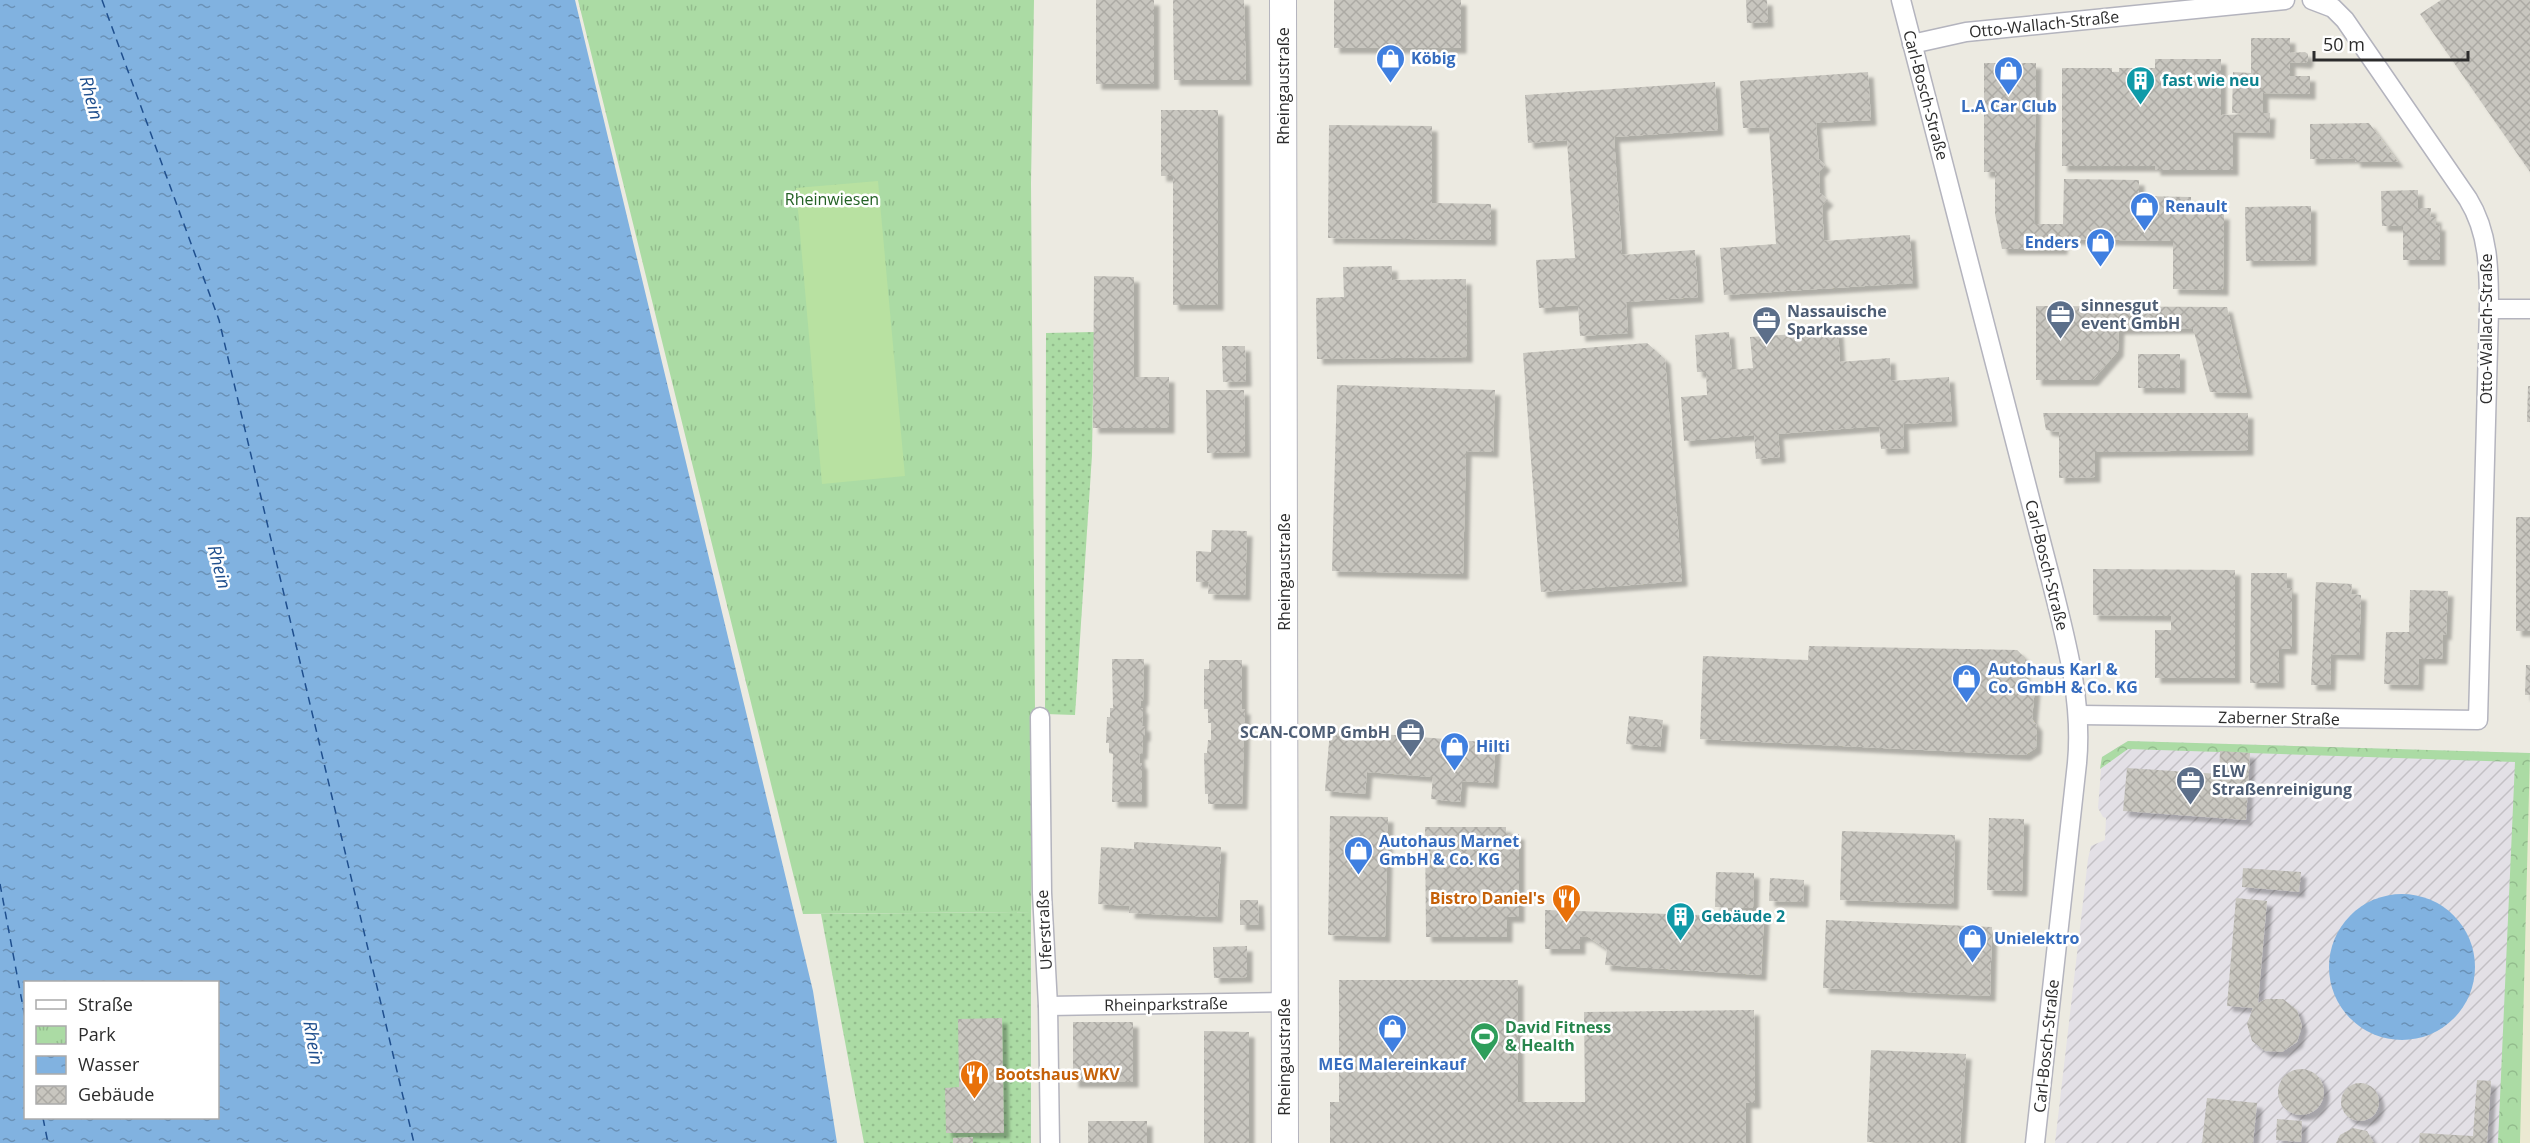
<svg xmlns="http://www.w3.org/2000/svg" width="2530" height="1143" viewBox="0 0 2530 1143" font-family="'Open Sans',sans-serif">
	<defs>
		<pattern id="industrial-furrows" width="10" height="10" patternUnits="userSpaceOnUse" patternTransform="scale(1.5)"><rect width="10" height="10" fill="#e3e0e6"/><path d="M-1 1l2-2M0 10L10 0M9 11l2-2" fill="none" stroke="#c3c0c5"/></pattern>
		<pattern id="grass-dots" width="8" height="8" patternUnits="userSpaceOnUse" patternTransform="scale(1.5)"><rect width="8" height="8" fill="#abdba4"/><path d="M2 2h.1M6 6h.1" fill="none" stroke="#93bc8d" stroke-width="1.8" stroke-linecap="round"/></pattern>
		<pattern id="forest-crowns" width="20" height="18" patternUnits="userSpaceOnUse" patternTransform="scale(1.5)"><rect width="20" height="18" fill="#abdba4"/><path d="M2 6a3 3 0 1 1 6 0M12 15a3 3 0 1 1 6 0" fill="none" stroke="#93bc8d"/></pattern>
		<pattern id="park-tufts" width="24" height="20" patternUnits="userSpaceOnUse" patternTransform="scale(1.5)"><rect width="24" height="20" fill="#abdba4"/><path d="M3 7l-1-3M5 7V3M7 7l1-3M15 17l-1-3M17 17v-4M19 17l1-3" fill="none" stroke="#93bc8d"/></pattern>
		<pattern id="water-ripples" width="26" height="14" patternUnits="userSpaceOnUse" patternTransform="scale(1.5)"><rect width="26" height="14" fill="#81b2e0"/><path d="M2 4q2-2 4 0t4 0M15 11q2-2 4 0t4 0" fill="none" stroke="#6a91b6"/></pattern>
		<pattern id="building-cross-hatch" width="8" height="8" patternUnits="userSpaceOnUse" patternTransform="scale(1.5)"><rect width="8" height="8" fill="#c8c6bf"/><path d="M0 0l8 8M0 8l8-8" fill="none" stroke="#acaaa4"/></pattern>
		<filter id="shadow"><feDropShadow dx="5.5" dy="5.5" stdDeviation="1.5" flood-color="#0004"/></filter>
	</defs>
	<rect width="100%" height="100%" fill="#eceae1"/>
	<path fill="url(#industrial-furrows)" d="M2128,741L2525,753L2509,1143H2055L2088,859L2091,846L2105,840L2106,818L2103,817L2098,808L2102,757Z"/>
	<path fill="#ebe9d2" d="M2530,753V1143H2509Z"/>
	<g fill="url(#grass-dots)">
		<path d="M1094,332L1092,455L1075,715L1045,714L1046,333Z"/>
		<path d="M1031,912V1143H864L821,914Z"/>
	</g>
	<path fill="url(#forest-crowns)" d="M2128,741L2530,753L2520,1143H2498L2515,762L2128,749L2100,769L2102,757Z"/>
	<path fill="url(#park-tufts)" d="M578,0H1034L1031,183L1035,710L1031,912L803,914Z"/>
	<path fill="#b8e1a1" d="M878,181L905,476L822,484L796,188Z"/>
	<g fill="url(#water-ripples)" fill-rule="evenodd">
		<path d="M0,0H575L813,991L837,1143H0ZM218,982V1118H26V982Z"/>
		<circle cx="2402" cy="967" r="73"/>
	</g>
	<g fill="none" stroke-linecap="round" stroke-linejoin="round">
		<g stroke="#1f4f8e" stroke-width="1.5" stroke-dasharray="8 6" stroke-linecap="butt">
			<path d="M102,0L219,320L414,1143"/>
			<path d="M0,884L26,1023"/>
			<path d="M43,1118L48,1143"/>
		</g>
	</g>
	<g fill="url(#building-cross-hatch)" filter="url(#shadow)">
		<rect x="1096" y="0" width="58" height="84"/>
		<path d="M1173,0H1244L1246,80H1174Z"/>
		<rect x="1334" y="0" width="127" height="48"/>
		<path d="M1746,0H1767L1768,22L1747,23Z"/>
		<path d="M2441,0H2530V172L2420,14Z"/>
		<path d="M2251,38H2290V53L2305,52L2308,54V60L2306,63L2290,62V76H2310V94L2263,93V113H2270L2269,133L2233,132V170H2155V166H2062V68H2112V72H2119V68H2155V59H2221V115L2254,114L2232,113L2233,72L2251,73Z"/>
		<path d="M1984,63H2036L2034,224H2063L2064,179L2139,180V196L2191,197V214H2224L2223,290L2173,289V241L2063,239L2062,249H2002L1995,214V172H1984Z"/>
		<path d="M1868,72L1871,120L1816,123L1819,159L1825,165L1819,172L1820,193L1828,200L1822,206L1824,241L1910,235L1913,283L1724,295L1720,248L1776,244L1769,127L1743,128L1740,81Z"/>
		<path d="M1715,82L1718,130L1614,137L1622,255L1695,250L1698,297L1626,302L1628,333L1580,336L1578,305L1539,308L1536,260L1575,258L1567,140L1528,143L1525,95Z"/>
		<path d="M1161,110H1218V305H1173V176H1161Z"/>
		<path d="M2369,123L2398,162H2355V158L2310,159V124Z"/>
		<path d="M1329,125L1432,126V203L1491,204V240L1328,238Z"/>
		<path d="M2418,190V208H2431L2430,217H2436V225H2440V260H2403V226H2382L2381,191Z"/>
		<path d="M2311,206V260L2246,261L2245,207Z"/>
		<path d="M1392,266V280L1466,279L1467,357L1317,359L1316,298L1344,297L1343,267Z"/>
		<path d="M1094,276L1134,277V377H1169V428H1093Z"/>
		<path d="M2036,306L2227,307L2247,393L2210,392L2193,328L2119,329L2118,351L2093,380H2036Z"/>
		<path d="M1838,331L1840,362L1890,358L1891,381L1949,377L1952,421L1903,424L1904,448L1881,449L1879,426L1778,434L1780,457L1756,459L1754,435L1684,441L1681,397L1707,395L1706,372H1697L1695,335L1729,332L1732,370L1753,368L1750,337Z"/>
		<path d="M1647,343L1665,359L1682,581L1541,592L1523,353Z"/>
		<path d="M1222,346H1245L1246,381L1223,382Z"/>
		<rect x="2138" y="354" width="42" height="34"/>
		<path d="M1337,385L1495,390L1493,452L1466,451L1463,574L1332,571Z"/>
		<path d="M2528,386H2530V422H2527Z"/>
		<path d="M1206,390H1244L1245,452L1207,453Z"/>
		<path d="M2043,413H2248V450L2095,452V477L2059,478V432L2046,430Z"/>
		<rect x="2516" y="517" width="14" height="114"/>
		<path d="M1212,530L1247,531L1245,595L1208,594L1209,582H1196V551L1211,552Z"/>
		<path d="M2093,569L2235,570V678H2155V630H2171V616L2093,615Z"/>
		<path d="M2251,573H2287V588H2292V649H2279V683H2250Z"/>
		<path d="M2316,582L2352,584L2351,594L2361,595L2359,655L2331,654L2330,685H2311Z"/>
		<path d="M2410,590L2448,591L2446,635L2443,634L2442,659H2419L2418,685L2384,684L2386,632H2409Z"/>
		<path d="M1809,646L2017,650L2025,658L2024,676L2035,687L2032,719L2037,726L2036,748L2025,755L1700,739L1703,656L1808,660Z"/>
		<path d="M1112,659H1144L1143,700L1141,701V709L1143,708L1142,726H1145V736H1143L1142,754H1139L1140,763H1142V802H1112L1113,754L1109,753V743H1106L1107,717H1110V708H1113Z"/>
		<path d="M1209,660H1242V709H1245L1242,804H1208V794H1205L1204,753H1207L1208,740H1211V723H1208V709H1204V669H1209Z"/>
		<path d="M2526,665H2530V695H2525Z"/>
		<path d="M1629,716L1663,720L1660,747L1626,744Z"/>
		<path d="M1330,730L1496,743L1493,783L1462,781L1460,802L1431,799L1433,777L1367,772L1365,794L1325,791Z"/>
		<path d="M2220,751L2250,753L2246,820L2123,811L2127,768L2219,774Z"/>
		<path d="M1330,816L1388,817L1385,937L1328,935Z"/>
		<path d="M1989,818L2024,819L2022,891L1987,890Z"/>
		<path d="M1425,827H1506V834H1519V917H1507V937H1426Z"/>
		<path d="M1842,831L1955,835L1953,904L1840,900Z"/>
		<path d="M1134,842L1221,847L1217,917L1129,913L1130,906L1098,904L1101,847L1134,849Z"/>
		<path d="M2243,868L2301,872L2299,892L2242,887Z"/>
		<path d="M1716,872L1754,873L1753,908L1715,907Z"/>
		<path d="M1770,878L1804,880L1803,902L1769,901Z"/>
		<path d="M2236,898L2267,901L2258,1003L2266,999H2283L2297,1010L2302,1026L2297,1042L2282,1052L2265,1051L2252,1041L2247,1024L2253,1008L2227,1006Z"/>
		<path d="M1240,900H1258L1259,925H1240Z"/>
		<path d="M1545,910L1764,917L1761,975L1605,965L1607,949L1587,936L1580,937V949H1545Z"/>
		<path d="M1826,920L1992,927L1990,996L1823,988Z"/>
		<path d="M1247,946V977L1214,978L1213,947Z"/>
		<path d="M1339,980H1518V1102H1585L1584,1012L1754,1010L1755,1103H1746V1143H1330V1102H1339Z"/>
		<path d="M1002,1018L1004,1133H946L945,1088L959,1087L958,1019Z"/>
		<rect x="1073" y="1022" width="60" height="60"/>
		<path d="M1204,1031L1249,1032V1143H1204Z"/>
		<path d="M1871,1050L1966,1054L1960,1143L1867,1142Z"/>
		<circle cx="2301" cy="1092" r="23"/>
		<path d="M2477,1080L2491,1081L2487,1143H2419L2420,1133L2473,1136Z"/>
		<circle cx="2360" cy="1102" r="19"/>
		<path d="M2207,1098L2257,1103L2253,1143H2202Z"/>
		<path d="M2277,1119L2302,1121L2301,1142L2276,1140Z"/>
		<rect x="1088" y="1121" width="59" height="22"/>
		<path d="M2353,1128L2367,1131L2374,1143H2336L2340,1135Z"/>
		<path d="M973,1137V1143H953V1138Z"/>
	</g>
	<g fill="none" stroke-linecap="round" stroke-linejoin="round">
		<defs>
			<g id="street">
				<path d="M1901,0L2051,580C2066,641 2083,700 2077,763L2035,1143"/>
				<path d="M1912,44L1966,32L2285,0"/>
				<path d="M2489,309H2530"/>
				<path d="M2079,715L2478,720L2489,309C2489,270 2489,233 2468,199L2345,20L2333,8L2312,0"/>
				<path d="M1040,717L1042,893L1048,1006L1050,1143"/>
				<path d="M1048,1006L1284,1002"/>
			</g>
			<path id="secondary" d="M1283,0L1285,1143"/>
		</defs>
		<use href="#street" stroke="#b4b4be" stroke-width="21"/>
		<use href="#secondary" stroke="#b4b4be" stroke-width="28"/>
		<use href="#street" stroke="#fff" stroke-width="18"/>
		<use href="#secondary" stroke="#fff" stroke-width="26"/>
	</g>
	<defs>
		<symbol id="shop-pin" viewBox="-11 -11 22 30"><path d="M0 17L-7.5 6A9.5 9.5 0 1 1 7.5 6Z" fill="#3f7fe0" stroke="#fff"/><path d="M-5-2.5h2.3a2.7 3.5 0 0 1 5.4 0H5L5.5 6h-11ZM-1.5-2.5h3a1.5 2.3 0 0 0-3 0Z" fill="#fff"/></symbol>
		<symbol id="building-pin" viewBox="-11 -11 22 30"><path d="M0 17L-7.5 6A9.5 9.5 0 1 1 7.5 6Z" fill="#0f9aa8" stroke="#fff"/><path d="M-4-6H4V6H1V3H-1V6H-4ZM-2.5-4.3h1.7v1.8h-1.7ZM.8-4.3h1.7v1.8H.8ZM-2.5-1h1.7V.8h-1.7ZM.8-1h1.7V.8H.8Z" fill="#fff"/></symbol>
		<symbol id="office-pin" viewBox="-11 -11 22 30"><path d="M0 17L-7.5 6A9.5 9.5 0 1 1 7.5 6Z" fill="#5c6f8a" stroke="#fff"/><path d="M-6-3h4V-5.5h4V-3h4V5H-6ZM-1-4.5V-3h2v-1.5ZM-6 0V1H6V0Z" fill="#fff"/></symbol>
		<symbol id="restaurant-pin" viewBox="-11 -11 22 30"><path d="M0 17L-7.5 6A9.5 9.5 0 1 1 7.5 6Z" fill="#e8710a" stroke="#fff"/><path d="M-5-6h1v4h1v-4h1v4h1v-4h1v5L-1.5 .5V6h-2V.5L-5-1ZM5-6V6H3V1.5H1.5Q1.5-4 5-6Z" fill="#fff"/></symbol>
		<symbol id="stadium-pin" viewBox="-11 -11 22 30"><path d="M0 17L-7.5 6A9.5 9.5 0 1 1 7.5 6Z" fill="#2e9e5b" stroke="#fff"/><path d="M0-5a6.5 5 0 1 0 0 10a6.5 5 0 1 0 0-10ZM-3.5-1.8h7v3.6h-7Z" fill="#fff"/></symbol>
	</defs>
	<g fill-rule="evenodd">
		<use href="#shop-pin" x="1374" y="42" width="33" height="45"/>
		<use href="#shop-pin" x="1992" y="54" width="33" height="45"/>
		<use href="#building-pin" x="2124" y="64" width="33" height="45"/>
		<use href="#shop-pin" x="2128" y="190" width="33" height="45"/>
		<use href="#shop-pin" x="2084" y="226" width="33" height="45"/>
		<use href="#office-pin" x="2044" y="298" width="33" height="45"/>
		<use href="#office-pin" x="1750" y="304" width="33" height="45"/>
		<use href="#shop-pin" x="1950" y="662" width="33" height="45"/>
		<use href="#office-pin" x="1394" y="716" width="33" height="45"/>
		<use href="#shop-pin" x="1438" y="730" width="33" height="45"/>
		<use href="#office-pin" x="2174" y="764" width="33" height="45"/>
		<use href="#shop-pin" x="1342" y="834" width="33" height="45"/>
		<use href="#restaurant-pin" x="1550" y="882" width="33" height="45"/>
		<use href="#building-pin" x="1664" y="900" width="33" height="45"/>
		<use href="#shop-pin" x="1956" y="922" width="33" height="45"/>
		<use href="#shop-pin" x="1376" y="1012" width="33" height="45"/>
		<use href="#stadium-pin" x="1468" y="1020" width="33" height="45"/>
		<use href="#restaurant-pin" x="958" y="1058" width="33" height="45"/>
	</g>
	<g text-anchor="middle" stroke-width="5" stroke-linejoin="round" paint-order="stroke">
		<g font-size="16" fill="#2c2c2c" stroke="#fff">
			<text transform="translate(2044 24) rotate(-6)" y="6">Otto-Wallach-Straße</text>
			<text transform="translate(1283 86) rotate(-90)" y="6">Rheingaustraße</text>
			<text transform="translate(1926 95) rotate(75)" y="6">Carl-Bosch-Straße</text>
			<text transform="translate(2486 329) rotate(-90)" y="6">Otto-Wallach-Straße</text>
			<text transform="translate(2047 565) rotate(76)" y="6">Carl-Bosch-Straße</text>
			<text transform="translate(1284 572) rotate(-90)" y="6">Rheingaustraße</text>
			<text transform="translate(2279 718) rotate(1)" y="6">Zaberner Straße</text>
			<text transform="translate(1044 930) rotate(-93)" y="6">Uferstraße</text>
			<text transform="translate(1166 1004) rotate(-1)" y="6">Rheinparkstraße</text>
			<text transform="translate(2046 1046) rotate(-84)" y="6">Carl-Bosch-Straße</text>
			<text transform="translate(1284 1057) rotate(-90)" y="6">Rheingaustraße</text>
		</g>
		<g font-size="16" font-weight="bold" fill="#366cbe" stroke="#fff" text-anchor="start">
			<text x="1411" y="64">Köbig</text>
			<text x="2009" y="112" text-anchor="middle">L.A Car Club</text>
			<text x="2165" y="212">Renault</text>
			<text x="2079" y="248" text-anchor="end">Enders</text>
			<text x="1988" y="675">Autohaus Karl &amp;<tspan x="1988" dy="18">Co. GmbH &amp; Co. KG</tspan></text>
			<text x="1476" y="752">Hilti</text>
			<text x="1379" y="847">Autohaus Marnet<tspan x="1379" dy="18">GmbH &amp; Co. KG</tspan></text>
			<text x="1994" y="944">Unielektro</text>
			<text x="1392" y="1070" text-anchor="middle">MEG Malereinkauf</text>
		</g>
		<g font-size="16" font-weight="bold" fill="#0d838f" stroke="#fff" text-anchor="start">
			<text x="2162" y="86">fast wie neu</text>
			<text x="1701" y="922">Gebäude 2</text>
		</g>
		<g font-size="16" fill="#246225" stroke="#fff">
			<text x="832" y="205">Rheinwiesen</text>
		</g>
		<g font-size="16" font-weight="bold" fill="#4e5e75" stroke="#fff" text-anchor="start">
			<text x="2081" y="311">sinnesgut<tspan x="2081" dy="18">event GmbH</tspan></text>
			<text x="1787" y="317">Nassauische<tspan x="1787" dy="18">Sparkasse</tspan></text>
			<text x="1390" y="738" text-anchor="end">SCAN-COMP GmbH</text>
			<text x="2212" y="777">ELW<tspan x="2212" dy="18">Straßenreinigung</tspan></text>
		</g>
		<g font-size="16" font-weight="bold" fill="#c56008" stroke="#fff" text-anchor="end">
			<text x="1545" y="904">Bistro Daniel's</text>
			<text x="995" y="1080" text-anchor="start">Bootshaus WKV</text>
		</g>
		<g font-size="16" font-weight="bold" fill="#27864d" stroke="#fff" text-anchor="start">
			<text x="1505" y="1033">David Fitness<tspan x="1505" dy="18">&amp; Health</tspan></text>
		</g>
		<g font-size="18" font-style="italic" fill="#1f4f8e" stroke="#fff">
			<text transform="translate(91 98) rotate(75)" y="6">Rhein</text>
			<text transform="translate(219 567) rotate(75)" y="6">Rhein</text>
			<text transform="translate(313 1043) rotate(80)" y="6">Rhein</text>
		</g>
	</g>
	<rect x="24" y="981" width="195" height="138" fill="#ffffff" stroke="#ababab" stroke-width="1.5"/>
	<rect x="36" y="1000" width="30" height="9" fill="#ffffff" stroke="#ababab" stroke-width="1.5"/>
	<text x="78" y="1011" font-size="18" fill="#2c2c2c">Straße</text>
	<rect x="36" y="1026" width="30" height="18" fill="url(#park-tufts)" stroke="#ababab" stroke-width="1.5"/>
	<text x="78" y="1041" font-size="18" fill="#2c2c2c">Park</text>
	<rect x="36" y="1056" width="30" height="18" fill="url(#water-ripples)" stroke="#ababab" stroke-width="1.5"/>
	<text x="78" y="1071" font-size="18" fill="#2c2c2c">Wasser</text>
	<rect x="36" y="1086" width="30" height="18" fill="url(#building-cross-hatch)" stroke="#ababab" stroke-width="1.5"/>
	<text x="78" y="1101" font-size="18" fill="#2c2c2c">Gebäude</text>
	<path d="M2314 51v9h154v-9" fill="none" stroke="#2c2c2c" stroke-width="3"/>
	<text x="2323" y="51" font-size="18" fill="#2c2c2c" stroke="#ffffff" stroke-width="4.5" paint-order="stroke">50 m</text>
</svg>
